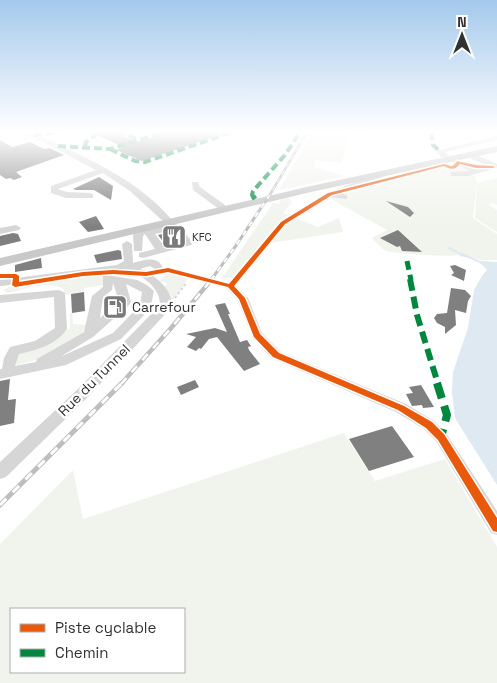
<svg xmlns="http://www.w3.org/2000/svg" width="497" height="683" viewBox="0 0 497 683" font-family="'Space Grotesk',sans-serif">
	<rect width="100%" height="100%" fill="#fff"/>
	<g fill="#f1f4ed" fill-rule="evenodd">
		<path d="M313,132H368L367,135H348L342,163L314,160V167L345,176L279,190Z"/>
		<path d="M459,164L471,169V174L475,176L477,183L473,218L497,234V260H481L463,254C453,258 399,254 387,251C381,249 376,242 372,238L387,230L327,197L445,166L451,169L457,167Z"/>
		<path d="M497,178V205L493,203L488,204L497,210V232L475,218L477,183Z"/>
		<path d="M288,197L292,202L283,213L318,227L339,218L343,232L263,244L233,278H222L273,203L279,204L281,199Z"/>
		<path d="M169,272L189,277L179,293L170,303L163,287L167,285V283L159,281Z"/>
		<path d="M102,273L104,285L84,288V291L64,295V289C47,279 24,290 7,293L3,290L13,285L14,287Z"/>
		<path d="M70,313H72L73,324L87,325L83,332L36,360L17,365L15,362L19,354L35,349L70,328Z"/>
		<path d="M344,433L375,481L445,459L497,547V683H0V544L73,470L83,519ZM184,609V672H11V609Z"/>
	</g>
	<path fill="#dee9f2" d="M463,253L480,261L497,262V485L455,418L452,392L453,372L468,328L474,290L482,276L487,270C482,262 468,257 459,256Z"/>
	<g fill="none" stroke-linecap="round" stroke-linejoin="round">
		<path stroke="#dee9f2" stroke-width="1" d="M453,166L455,161"/>
		<path stroke="#dee9f2" stroke-width="2" d="M449,248L463,255"/>
	</g>
	<g fill="#808080">
		<path d="M90,132H114L137,142L168,132L226,133L142,161L116,150L124,147Z"/>
		<path d="M0,140L12,147L30,142L44,149L50,148L64,155L16,172L22,177L14,180L10,178L6,179L0,175Z"/>
		<path d="M99,177L113,186L111,200L94,190H76L73,189Z"/>
		<path d="M386,201L408,207L414,213L410,217Z"/>
		<path d="M96,216L104,229L88,232L79,222Z"/>
		<path d="M398,230L422,252L402,251L400,246L397,247L380,238Z"/>
		<path d="M172,232L179,241L165,244L158,235Z"/>
		<path d="M13,233L18,234L21,241L0,246V236Z"/>
		<path d="M118,250L121,251L122,259L97,263L94,255Z"/>
		<path d="M41,258L42,268L15,272V265Z"/>
		<path d="M455,265L466,270L464,281L451,275L454,273L450,266Z"/>
		<path d="M451,288L465,290L471,296L468,301L466,313L455,310L456,325L445,334V327L437,323L434,318L437,314L447,313Z"/>
		<path d="M84,292L85,311L72,313L71,294Z"/>
		<path d="M225,303L230,314H228L240,342L247,340L251,346L248,347L249,350L260,364L244,371L217,337L209,339L201,349L199,348L196,351L187,347L196,337L186,334L215,328L227,332L215,305Z"/>
		<path d="M10,379L8,400L16,399L14,423L0,426V381Z"/>
		<path d="M195,380L199,387L181,395L177,387Z"/>
		<path d="M421,385L434,407L423,408L422,405L412,406L406,394L413,393L409,387Z"/>
		<path d="M392,426L414,457L369,471L349,439Z"/>
	</g>
	<g fill="none" stroke-linecap="round" stroke-linejoin="round">
		<path stroke="#d5d5d5" stroke-width="2" stroke-dasharray="2.5 2.5" stroke-linecap="butt" d="M175,298L187,282"/>
		<g fill="#d6d6d6" fill-rule="evenodd">
			<path d="M24,132H32C81,156 136,177 172,220L170,222H164L130,191L103,173L58,189L67,192L90,193L93,194V198H66L51,193V186L96,170Z"/>
			<path d="M497,136V140L445,152L448,155L447,157H441L436,151Z"/>
			<path d="M466,153H472L497,164V168L468,176H451V172L470,171L452,162V158H458L477,168L487,165L466,157Z"/>
			<path d="M381,173L388,175L337,193L347,195V199L328,197L326,193Z"/>
			<path d="M192,182H198L200,187L225,205V209H219L193,190Z"/>
			<path d="M175,224L178,225L193,243L191,245L143,258L139,257V253L155,249L145,234L143,236L142,251H134L133,235L142,226H148L150,228L148,230ZM173,230L182,242L164,246L155,234Z"/>
			<path d="M16,225L21,228L19,230L0,234V228Z"/>
			<path d="M127,241L132,244L133,263C144,260 158,255 163,268L168,267L234,284L248,298L262,333L281,352L406,404L434,421L446,433L497,511V535L491,533L436,441L424,429L396,412L271,358L253,338L237,299L226,288L168,273L153,276C163,283 175,295 170,309L89,396L6,477L0,479V462L79,388L160,305C160,289 147,279 133,273V270L113,273V276L137,280L147,285L154,291L150,309L121,339L66,365L0,379V369H2L4,358L10,347L35,341L55,328L54,297L0,303V295L59,290L65,293L67,329C56,345 37,350 19,354L15,366L36,362L37,359L84,332L92,296L103,287V272L2,286H0V280L117,265L124,261L122,244ZM150,266L155,269L147,271L140,269ZM113,283L119,301L100,318L103,297L112,290ZM126,284L142,292L140,305L113,333L60,357L93,337L129,305L131,302Z"/>
		</g>
		<path fill="#c9c9c9" fill-rule="evenodd" d="M497,146V152L311,192L0,266V258L311,186Z"/>
		<defs>
			<path id="rail-far3" d="M268,198L307,132"/>
			<path id="rail-far2" d="M211,280L235,247L269,196"/>
			<path id="rail-far1" d="M121,384L172,327L212,279"/>
			<path id="rail" d="M0,505L122,383"/>
		</defs>
		<use href="#rail-far3" stroke="#bebebe" stroke-width="2.5"/>
		<use href="#rail-far2" stroke="#bebebe" stroke-width="3"/>
		<use href="#rail-far1" stroke="#bebebe" stroke-width="4.5"/>
		<use href="#rail" stroke="#bebebe" stroke-width="5"/>
		<use href="#rail-far3" stroke="#fff" stroke-width="1" stroke-dasharray="4.5" stroke-linecap="butt"/>
		<use href="#rail-far2" stroke="#fff" stroke-width="2" stroke-dasharray="5.5" stroke-linecap="butt"/>
		<use href="#rail-far1" stroke="#fff" stroke-width="2.5" stroke-dasharray="8" stroke-linecap="butt"/>
		<use href="#rail" stroke="#fff" stroke-width="3" stroke-dasharray="9" stroke-linecap="butt"/>
		<g stroke="#00873e" stroke-width="4" stroke-dasharray="8 4" stroke-linecap="butt">
			<path d="M117,132L139,139"/>
			<path d="M431,132L433,145L440,151"/>
			<path d="M34,135L59,132"/>
			<path d="M58,146L110,149L164,132"/>
			<path d="M85,147L86,142L99,132"/>
			<path d="M110,149L135,161L145,162L232,132"/>
			<path d="M254,198L252,195L253,191L285,155L300,132"/>
		</g>
		<g stroke="#00873e" stroke-width="5" stroke-dasharray="9 5" stroke-linecap="butt">
			<path d="M253,196L255,199"/>
			<path d="M407,261L411,280"/>
		</g>
		<path stroke="#00873e" stroke-width="6" stroke-dasharray="12 6" stroke-linecap="butt" d="M410,279L417,315L438,384"/>
		<path stroke="#00873e" stroke-width="8" stroke-dasharray="16 8" stroke-linecap="butt" d="M437,383L447,415L441,437"/>
		<defs>
			<path id="cycleway" d="M457,161L476,165L493,166L495,167L493,168H476L460,164C455,170 451,170 444,166L332,195L285,224L234,286L245,298L260,334L279,353L404,406L432,422L444,434L497,518V532L493,531L438,440L426,428L398,410L273,357L254,337L239,299L228,287L168,272L146,276L113,274L83,276L15,287L12,285L13,278H0V274H16L19,276V282L83,272L113,270L146,272L168,268L229,284L281,222L328,193L444,164C452,166 452,168 457,161Z"/>
		</defs>
		<use href="#cycleway" stroke="#fff" stroke-width="3"/>
		<use href="#cycleway" fill="#e8590c" fill-rule="evenodd"/>
	</g>
	<linearGradient id="sky" x2="0" y2="1"><stop stop-color="#a4c9ec"/><stop offset="0.58" stop-color="#fff"/><stop offset="1" stop-color="#fff" stop-opacity="0"/></linearGradient>
	<rect width="497" height="227" fill="url(#sky)"/>
	<defs>
		<symbol id="restaurant-square" viewBox="-11 -11 22 22"><rect x="-9" y="-9" width="18" height="18" rx="4" fill="#7a7a7a" stroke="#fff"/><path d="M-5-6h1v4h1v-4h1v4h1v-4h1v5L-1.5 .5V6h-2V.5L-5-1ZM5-6V6H3V1.5H1.5Q1.5-4 5-6Z" fill="#fff"/></symbol>
		<symbol id="fuel-square" viewBox="-11 -11 22 22"><rect x="-9" y="-9" width="18" height="18" rx="4" fill="#7a7a7a" stroke="#fff"/><path d="M-5.5-6h7V0h2V4h1.3V-2.5L3-4.5l.8-.8L6-3V5H2.5V1h-1V6h-7ZM-4.2-4.7v3.2H.2V-4.7Z" fill="#fff"/></symbol>
	</defs>
	<g fill-rule="evenodd">
		<use href="#restaurant-square" x="160" y="223" width="28" height="28"/>
		<use href="#fuel-square" x="101" y="293" width="28" height="28"/>
	</g>
	<g text-anchor="middle" stroke-width="5" stroke-linejoin="round" paint-order="stroke">
		<g font-size="11" fill="#323232" stroke="#fff" text-anchor="start">
			<text x="192" y="241">KFC</text>
		</g>
		<g font-size="14" fill="#323232" stroke="#fff" text-anchor="start">
			<text x="132" y="312">Carrefour</text>
		</g>
		<g font-size="14" fill="#323232" stroke="#fff">
			<text transform="translate(94 380) rotate(-45)" y="5">Rue du Tunnel</text>
		</g>
	</g>
	<rect x="10" y="608" width="175" height="65" fill="#ffffff" stroke="#adadad"/>
	<rect x="20" y="624" width="25" height="8" fill="#e8590c" stroke="#adadad"/>
	<text x="55" y="633" font-size="15" fill="#323232">Piste cyclable</text>
	<rect x="20" y="649" width="25" height="8" fill="#00873e" stroke="#adadad"/>
	<text x="55" y="658" font-size="15" fill="#323232">Chemin</text>
	<g transform="translate(462 35)" stroke="#ffffff" stroke-width="4" paint-order="stroke">
	<path d="M0-4L9 19L0 12L-9 19Z" fill="#323232"/>
	<text y="-8" font-size="14" font-weight="bold" text-anchor="middle" fill="#323232">N</text>
	</g>
</svg>
